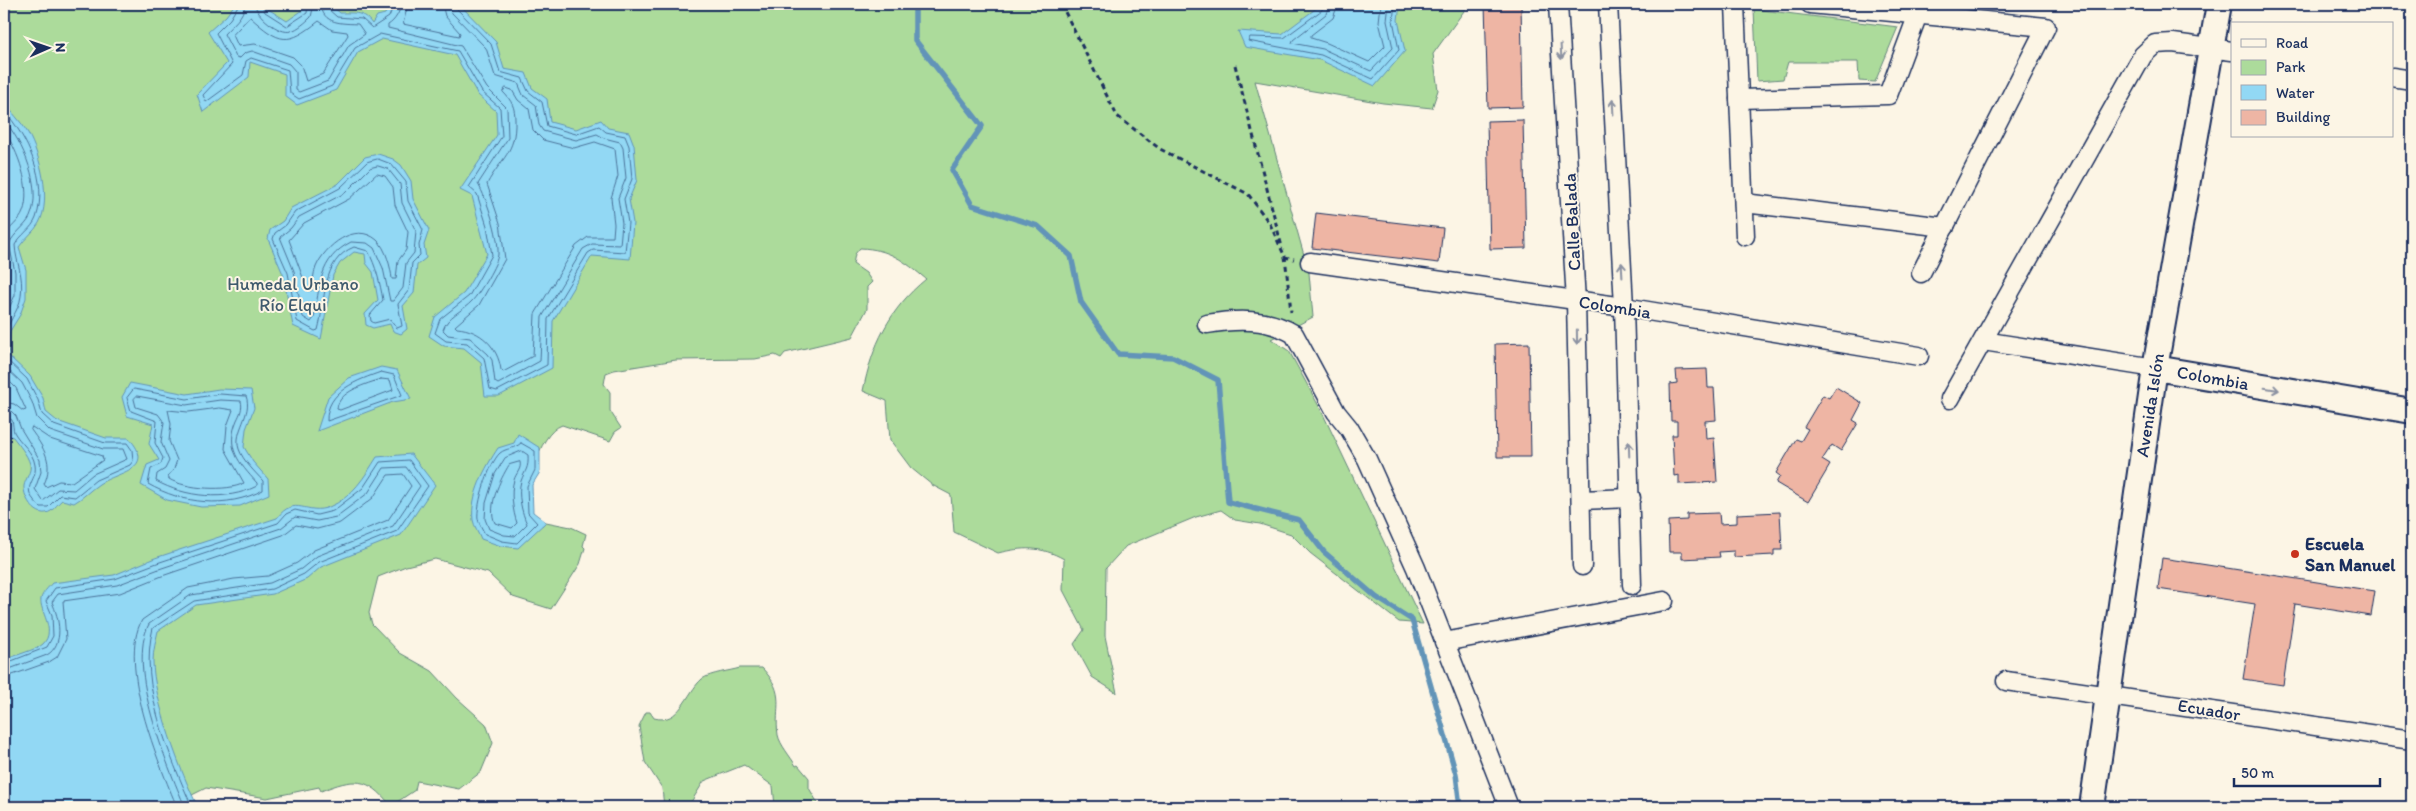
<svg xmlns="http://www.w3.org/2000/svg" width="2416" height="811" viewBox="0 0 2416 811" font-family="Itim,sans-serif">
	<rect width="100%" height="100%" fill="#fcf5e5"/>
	<filter id="ink" filterUnits="userSpaceOnUse"><feTurbulence type="fractalNoise" baseFrequency=".02" numOctaves="2"/><feDisplacementMap in="SourceGraphic" scale="10" xChannelSelector="R" yChannelSelector="G"/><feConvolveMatrix kernelMatrix="1 2 1 2 8 2 1 2 1" color-interpolation-filters="sRGB"/></filter>
	<g filter="url(#ink)">
		<g fill="#acdb9b" stroke="#64857c">
			<path d="M4,4H1469L1433,54L1438,90L1432,108L1383,103L1255,81L1309,273L1313,317L1271,339L1289,351L1322,412L1423,624L1399,622L1310,553L1291,534L1260,524L1235,520L1221,510L1196,517L1126,546L1106,568L1105,636L1117,693L1092,677L1074,644L1084,630L1063,590L1064,559C1041,546 1023,547 998,553L954,532L951,495L932,485L911,468L890,440L887,401L863,391C872,346 889,309 926,279C904,261 890,249 860,248L855,254L853,264L866,273L872,282L867,287V309L852,337L785,353L781,358L775,355L755,359L676,360L614,370L606,373L604,384L610,392V411L621,428L615,432L610,441L562,425C537,434 523,494 534,517C536,520 539,523 542,526L546,522L571,527L586,534L583,546L585,548L580,564L551,609L513,597L488,573L435,559L406,566L378,577L369,613L372,624L400,653L432,671L457,698L486,724L493,743L481,772L459,789L417,781L415,790L391,806C368,776 353,778 321,791L319,787L267,798L206,788L190,796L4,807Z"/>
			<path d="M1754,9L1898,27L1875,82L1859,81L1858,62H1788L1783,79L1757,81Z"/>
			<path d="M740,668H762C787,694 774,707 778,735C780,745 791,757 796,766L798,765L809,778V788L820,807H788L785,803L775,806L773,786L744,765L704,781L688,807H664L662,788L645,762L639,726L646,712H650L654,718C680,725 686,693 702,679C711,673 730,671 740,668Z"/>
		</g>
		<g fill="#92d8f4" stroke="#6294b8">
			<path d="M235,4H265L268,9L287,21L303,10V4H330L340,13C355,13 363,11 372,24L377,16L385,14L390,4H459L496,42L504,69L526,73L532,88L547,99L550,122L576,129L601,120L608,128L629,132L634,145L637,180L629,199L633,223L630,259L592,256L553,321L552,368L499,396H485L481,362L464,348L444,346L429,336L435,317L464,293L487,254L472,196L460,190L497,135L496,111L478,95L455,55L382,39L358,52L336,90L297,105L285,96V74L250,62L249,77L203,112L197,94L227,63L208,32L226,16Z"/>
			<path d="M1322,4H1400L1398,20L1405,51L1375,86L1320,60L1245,47L1238,31L1282,34Z"/>
			<path d="M4,102C11,112 21,121 28,133C40,155 52,199 39,223C34,232 25,238 19,247L26,270V298L20,315L10,331L8,347L9,356L30,376L43,398L46,412L57,421L106,438H129C157,470 119,471 99,484C90,490 83,498 74,503L62,500C58,503 55,508 51,511C37,520 23,498 24,486C25,479 32,472 30,464C27,454 19,445 13,437L9,436V428L4,419Z"/>
			<path d="M378,154L393,159L401,165L411,181L413,199L429,230L424,245L426,258L417,265L414,293L403,306L407,329L401,334L393,331L390,324L373,328L366,325L365,314L378,300L373,272L366,263L365,254L354,252L340,263L333,275L321,339L293,326L283,274L268,239L270,230L283,221L291,208L338,184L365,157Z"/>
			<path d="M381,367L397,370L411,399L393,402L317,431L328,397L349,378Z"/>
			<path d="M130,383L187,394L219,389L251,390L254,408L246,429L244,447L253,462L268,479L269,494L240,506L201,507L167,500L141,485L147,465L159,460L149,444L153,424L127,416L122,397Z"/>
			<path d="M518,434L540,448V472L532,485L533,512L546,522L518,548L501,546L481,539C479,533 474,526 473,520C470,495 485,468 498,448L514,443Z"/>
			<path d="M411,454L435,485L401,535L321,567L307,579L273,594L196,605L158,631C156,640 153,651 153,661C153,698 181,774 198,807H4V660C13,656 38,649 43,644C57,630 39,611 41,599C42,593 48,588 52,583L114,575L155,558L277,518C295,494 307,516 329,507C352,498 365,476 377,457Z"/>
		</g>
		<g fill="none" stroke-linecap="round" stroke-linejoin="round">
			<g stroke="#4b739a" stroke-width="1">
				<path d="M239,4L230,19L216,33L232,64L203,95L206,102L243,75L246,61L251,58L288,70L290,93L299,99L332,86L355,48L380,34L458,51L482,92L500,108L502,136L469,187L477,194L487,226L492,255L469,296L440,319L435,333L446,341L467,343L484,358L490,389L497,391L547,365L548,319L588,253L593,250L625,252L628,223L624,199L632,179L629,146L625,136L606,132L599,126L576,134L547,126L542,102L528,91L522,78L500,72L491,44L457,9L456,4"/>
				<path d="M245,4C244,17 232,25 224,34L236,57L240,58L245,53L252,51L289,64L296,72V90L299,92L328,81L349,45L365,34L358,24C343,23 322,25 321,4"/>
				<path d="M255,4C255,15 280,35 291,31C298,29 306,22 311,17L314,4"/>
				<path d="M261,4L265,12L287,26L307,13L308,4"/>
				<path d="M327,4L328,9L337,17L362,19L372,28L389,17L394,4"/>
				<path d="M401,4C400,12 395,21 388,25V28L461,46L487,88L507,108L508,138L478,184C487,199 499,236 498,254C498,263 479,294 472,301C463,311 447,316 443,330L448,335L470,338L488,354L492,360L495,382L498,384L540,361L542,317L583,249L592,244L620,245L622,223L618,198L626,178L623,148L620,142L604,138L597,134L576,140L543,131L539,125L536,105L523,95L518,83L495,76L486,48L452,13L449,4"/>
				<path d="M408,4L403,24L459,36L460,33L445,16L442,4"/>
				<path d="M1324,4L1322,10L1284,38L1250,37L1248,41L1321,55L1373,79L1399,50L1393,20L1395,4"/>
				<path d="M1330,4L1326,14L1293,40L1292,43L1323,49L1371,71L1393,48L1387,21L1389,4"/>
				<path d="M1338,4L1333,18L1311,35V38L1327,43L1369,62L1385,46L1379,22L1381,4"/>
				<path d="M250,17C280,44 288,46 319,21L332,30L347,32L348,35L323,74L306,81L301,65L293,57L255,44L238,46L233,35Z"/>
				<path d="M506,88L512,90L518,100L529,109L533,130L543,140L574,148L595,142L615,149L618,176L611,198L614,224L613,237H588L576,246L535,314L533,356L503,372L501,370C498,347 481,330 457,328L455,326L479,305L505,259L500,223L487,184C501,158 516,153 515,120C515,107 512,101 503,92Z"/>
				<path d="M4,110C27,137 49,181 36,218C32,229 20,235 15,245C16,264 24,274 21,296C19,312 6,323 4,339"/>
				<path d="M4,120C23,142 43,188 30,217C25,227 14,233 9,244L15,272V295L4,320"/>
				<path d="M4,131C18,150 32,189 23,212C20,221 9,228 4,236"/>
				<path d="M378,159L391,164L406,182L408,201L423,230L419,245L420,255L412,263L409,290L398,304L402,326L397,328L390,319L374,323L371,321L370,315L383,300C380,283 376,266 368,251L354,247C321,260 326,301 318,330L315,331L297,321L288,273L273,239L275,233L286,225L295,212L340,188L367,162Z"/>
				<path d="M378,166L388,169L400,184L402,203L416,231L414,253L406,263L403,288L393,301H390L383,268L374,248L367,243L351,242C318,259 320,287 314,318L311,322L303,317L294,271L280,237L291,228L299,217L345,193L370,168Z"/>
				<path d="M377,174L385,176L393,187L395,205L408,232L406,250L398,261L396,279H392C391,268 386,248 377,240C355,221 325,246 316,267C313,274 313,283 312,290L308,291L289,240L304,223L349,199Z"/>
				<path d="M4,353L6,359L27,379L38,400L42,414L54,425L105,443H127L132,450L133,461L130,465L96,480L75,497L60,495L48,507H41C17,487 38,483 35,465C33,451 20,443 14,432C13,429 13,424 12,420L4,416"/>
				<path d="M4,366L22,383L32,402L37,418L50,431L103,449H123L127,459L93,474L74,490L58,489L43,501L35,489L41,472L40,460L21,429L16,416L10,410L4,409"/>
				<path d="M381,372L394,375L402,395L327,421C326,391 358,380 381,372Z"/>
				<path d="M4,376L16,388L26,410L23,411L14,404L4,402"/>
				<path d="M381,379L390,380L393,390L340,410L337,409C338,391 367,384 381,379Z"/>
				<path d="M134,389L187,399L220,394L246,396C253,414 233,431 239,449C243,461 255,472 263,481V490C227,509 183,504 148,484L151,469L161,464L163,458L155,443L157,421L131,411L127,398Z"/>
				<path d="M137,396L186,405L220,400L241,401C243,408 240,414 237,420C225,448 239,463 257,483V486C226,502 185,497 156,481L157,474L165,469L169,461L161,442L164,422L158,414L136,407L134,399Z"/>
				<path d="M220,408L233,410L227,426L225,449L244,483C228,492 185,489 169,479L168,476L174,469L177,460L169,441L171,424L168,410L188,412Z"/>
				<path d="M32,427L50,439L102,456L103,460L72,482L59,481L46,487L44,484C54,463 44,448 31,430Z"/>
				<path d="M521,443L535,451V470L527,486L528,513L537,523L517,543L502,541L485,534C483,530 479,524 478,519C476,505 489,463 500,453C506,448 515,449 521,443Z"/>
				<path d="M522,451L528,455C529,469 525,470 521,481C517,494 522,513 527,524L515,536L504,535L489,529L485,519L486,503L495,474L505,458Z"/>
				<path d="M520,462C522,469 516,473 514,480C510,492 513,512 517,523L512,528L495,523C487,506 500,480 509,465Z"/>
				<path d="M4,664L47,647L53,636L52,615L46,601L55,588L115,579L157,563L278,523L286,514L295,510L317,515L333,511L363,488L380,462L409,460L428,486L397,531L319,562L304,574L272,589L194,601L153,628C138,685 170,756 192,807"/>
				<path d="M4,671L47,655C65,644 59,618 52,602L58,594L117,585L159,569L281,528L295,517L317,521L336,517L368,493L384,468L406,467L420,486L393,526L317,556L301,569L270,583L191,595L149,624C126,668 167,764 185,807"/>
				<path d="M4,678L49,662L57,657L66,639L63,601L120,593L162,576L283,535L296,525L317,529L340,523L373,498L388,475L403,474L411,486L388,520L314,550L297,563L268,576L234,579L188,588L142,620C117,664 159,764 177,807"/>
			</g>
			<path stroke="#6294b8" stroke-width="5.5" d="M915,4V40L982,126L952,170L972,205L1038,226L1071,256L1081,302L1118,354L1173,357L1218,380L1228,502L1299,520L1324,552L1376,597L1412,620L1456,774L1460,807"/>
		</g>
		<g fill="#eeb5a4" stroke="#1b2f5e">
			<path d="M1485,4H1521L1523,107L1488,108Z"/>
			<path d="M1523,120L1526,248L1490,249L1487,121Z"/>
			<path d="M1316,213L1443,228L1439,263L1312,248Z"/>
			<path d="M1529,343L1531,457H1497L1495,344Z"/>
			<path d="M1707,369L1708,388H1714L1716,420L1705,421L1706,439L1714,438L1717,482L1679,484V475L1674,476L1672,435H1677V421H1671L1670,384L1677,383L1676,370Z"/>
			<path d="M1836,387L1862,403L1853,420L1858,423L1841,451L1832,445L1822,460L1830,465L1808,502L1776,483L1780,476L1776,473L1796,439L1801,441L1808,429L1804,427L1823,395L1829,398Z"/>
			<path d="M1780,512L1782,550H1774V555L1734,557V551L1719,552L1720,557L1682,559V552H1669L1668,521L1687,520V514L1719,513L1720,524L1737,523V514Z"/>
			<path d="M2162,558L2375,591L2371,616L2295,604L2283,685L2243,679L2255,604L2158,589Z"/>
		</g>
		<g fill="none" stroke-linecap="round" stroke-linejoin="round">
			<defs>
				<g id="street">
					<path d="M1558,4L1576,301L1582,566"/>
					<path d="M1608,4L1624,307L1632,585"/>
					<path d="M1735,4L1745,236"/>
					<path d="M1810,4L2046,27L1921,273"/>
					<path d="M2392,77L2412,80"/>
					<path d="M1739,99L1888,95L1918,14"/>
					<path d="M1744,203L1945,227"/>
					<path d="M1310,262L1624,307L1919,356"/>
					<path d="M1207,324C1237,319 1267,318 1294,334L1336,412L1349,428L1367,459L1416,568L1509,807"/>
					<path d="M1983,341L2155,368"/>
					<path d="M1950,399L2143,55L2155,44L2173,43L2232,51"/>
					<path d="M1581,500L1631,498"/>
					<path d="M1444,642L1664,601"/>
					<path d="M2006,681L2412,740"/>
				</g>
				<g id="secondary">
					<path d="M2155,368L2412,411"/>
					<path d="M2092,807L2155,368L2219,4"/>
				</g>
			</defs>
			<use href="#street" stroke="#1b2f5e" stroke-width="21"/>
			<use href="#secondary" stroke="#1b2f5e" stroke-width="28"/>
			<g stroke="#1b2f5e" stroke-width="3" stroke-dasharray="5 4" stroke-linecap="butt">
				<path d="M1061,4L1117,116L1160,149L1248,194L1270,224L1285,257L1294,259"/>
				<path d="M1235,65L1282,247"/>
				<path d="M1285,256L1291,312"/>
			</g>
			<use href="#street" stroke="#fcf5e5" stroke-width="18"/>
			<use href="#secondary" stroke="#fcf5e5" stroke-width="24"/>
		</g>
		<defs><path id="oneway-shaft" d="M-6 0H5M1.5-3L5.5 0L1.5 3" fill="none" stroke-width="1.6" stroke-linecap="round" stroke-linejoin="round" transform="scale(1.25)"/></defs>
		<g stroke="#8c92a2">
			<use href="#oneway-shaft" transform="translate(1561 52) rotate(87)"/>
			<use href="#oneway-shaft" transform="translate(1613 107) rotate(-93)"/>
			<use href="#oneway-shaft" transform="translate(1622 270) rotate(-93)"/>
			<use href="#oneway-shaft" transform="translate(1577 337) rotate(89)"/>
			<use href="#oneway-shaft" transform="translate(2272 389) rotate(9)"/>
			<use href="#oneway-shaft" transform="translate(1629 449) rotate(-92)"/>
		</g>
	</g>
	<circle fill="#c8321e" stroke="#fcf5e5" stroke-width="2" cx="2295" cy="554" r="5"/>
	<g text-anchor="middle" stroke-width="4" stroke-linejoin="round" paint-order="stroke">
		<g font-size="18" fill="#1b2f5e" stroke="#fcf5e5">
			<text transform="translate(1572 222) rotate(-93)" y="6">Calle Balada</text>
			<text transform="translate(1615 307) rotate(9)" y="6">Colombia</text>
			<text transform="translate(2213 378) rotate(10)" y="6">Colombia</text>
			<text transform="translate(2150 405) rotate(-81)" y="6">Avenida Islón</text>
			<text transform="translate(2209 710) rotate(9)" y="6">Ecuador</text>
		</g>
		<g font-size="18" fill="#3f5a6d" stroke="#fcf5e5">
			<text x="293" y="290">Humedal Urbano<tspan x="293" dy="21">Río Elqui</tspan></text>
		</g>
		<g font-size="18" font-weight="bold" fill="#1b2f5e" stroke="#fcf5e5" text-anchor="start">
			<text x="2305" y="550">Escuela<tspan x="2305" dy="21">San Manuel</tspan></text>
		</g>
	</g>
	<rect width="2416" height="811" fill="none" stroke="#fcf5e5" stroke-width="20"/>
	<rect x="10" y="10" width="2396" height="791" fill="none" stroke="#1b2f5e" stroke-width="2" filter="url(#ink)"/>
	<rect x="2231" y="22" width="162" height="115" fill="#fcf5e5" stroke="#a2a6af"/>
	<rect x="2241" y="39" width="25" height="8" fill="#fcf5e5" stroke="#a2a6af"/>
	<text x="2276" y="48" font-size="15" fill="#1b2f5e">Road</text>
	<rect x="2241" y="60" width="25" height="15" fill="#acdb9b" stroke="#a2a6af"/>
	<text x="2276" y="72" font-size="15" fill="#1b2f5e">Park</text>
	<rect x="2241" y="85" width="25" height="15" fill="#92d8f4" stroke="#a2a6af"/>
	<text x="2276" y="98" font-size="15" fill="#1b2f5e">Water</text>
	<rect x="2241" y="110" width="25" height="15" fill="#eeb5a4" stroke="#a2a6af"/>
	<text x="2276" y="122" font-size="15" fill="#1b2f5e">Building</text>
	<g transform="translate(48 48) rotate(88)" stroke="#fcf5e5" stroke-width="4" paint-order="stroke">
	<path d="M0-4L9 19L0 12L-9 19Z" fill="#1b2f5e"/>
	<text y="-8" font-size="14" font-weight="bold" text-anchor="middle" fill="#1b2f5e">N</text>
	</g>
	<path d="M2234 778v8h146v-8" fill="none" stroke="#1b2f5e" stroke-width="2.5"/>
	<text x="2241" y="778" font-size="15" fill="#1b2f5e" stroke="#fcf5e5" stroke-width="4" paint-order="stroke">50 m</text>
</svg>
